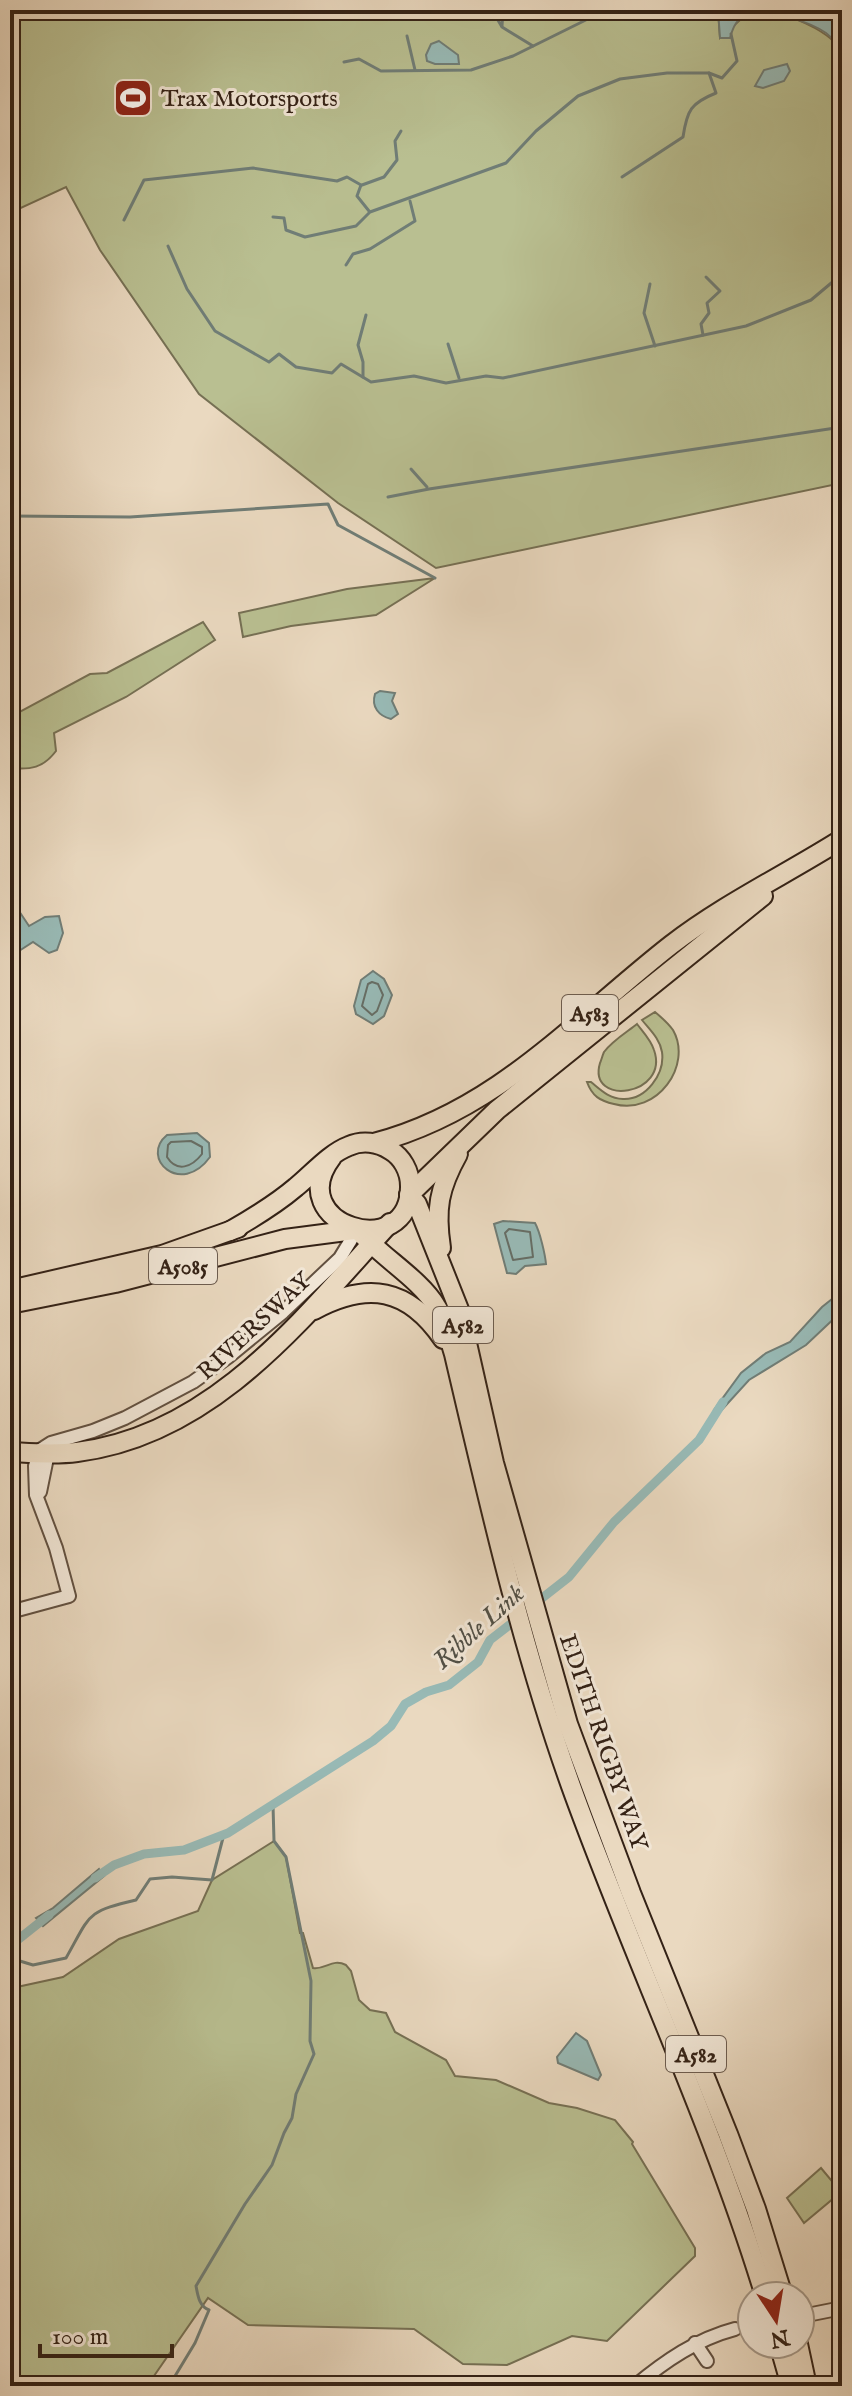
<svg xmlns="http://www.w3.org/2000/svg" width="852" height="2396" viewBox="0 0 852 2396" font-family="'IM FELL English',serif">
	<rect width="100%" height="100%" fill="#ead9c0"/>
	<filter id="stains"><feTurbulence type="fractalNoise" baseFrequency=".0025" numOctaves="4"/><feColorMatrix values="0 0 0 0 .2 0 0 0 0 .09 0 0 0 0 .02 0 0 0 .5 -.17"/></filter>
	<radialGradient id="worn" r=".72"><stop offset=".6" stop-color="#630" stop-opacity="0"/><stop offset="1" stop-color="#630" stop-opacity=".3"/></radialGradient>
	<g fill="#b9bf91" stroke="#767054" stroke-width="2">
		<path d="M10,10H718L720,38L749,12C758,12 767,11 775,13C795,17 840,35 842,57V483L436,568L338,503L199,394L100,250L66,187L10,213Z"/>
		<path d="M435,578L376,615L291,626L243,637L239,613L347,589Z"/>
		<path d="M203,622L215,640L126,697L54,733L56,751C43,768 31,770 10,768V717L90,674L107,673Z"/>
		<path d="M655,1012C661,1017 668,1023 673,1030C693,1065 657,1116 614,1104C600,1101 592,1096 587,1082H591C601,1090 608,1098 623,1099C646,1100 665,1074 662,1052C660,1039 650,1030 642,1020Z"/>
		<path d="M637,1024C643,1032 651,1040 654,1050C670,1096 587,1107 600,1063C601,1061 603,1054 604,1052C612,1041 627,1032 637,1024Z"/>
		<path d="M274,1841L286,1857L300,1933H303L313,1968C326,1970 332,1958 346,1965L351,1971L359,2000L370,2010L386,2013L395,2032L446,2060L455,2076L496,2080L549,2103L577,2108L615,2120L633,2142L632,2144L695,2248V2256L607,2341L572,2336L507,2365L463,2364L414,2329L248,2325L208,2298L147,2386H10V1991L17,1987L63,1977L119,1939L198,1911L212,1880Z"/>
		<path d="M821,2168L841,2192L804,2223L787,2198Z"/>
	</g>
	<g fill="#98bab6" stroke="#707d76" stroke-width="2">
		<path d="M718,10H842V58C841,48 834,39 826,33C812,23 763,6 748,13C737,18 733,27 730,38H720Z"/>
		<path d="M439,41L458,55L459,64H435L427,61L426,55L431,44Z"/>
		<path d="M787,64L790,71L784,81L763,88L755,86L764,70Z"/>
		<path d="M380,691L395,693L392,701L398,714L391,719C379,716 371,707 375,694Z"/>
		<path d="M19,911L29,926L45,917L59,916L63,933L57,950L49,953L33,942L19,951L10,949V912Z"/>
		<path d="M373,971L384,979L392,995L384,1016L373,1024L356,1014L354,1006L361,980Z"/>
		<path d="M197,1133L209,1143L210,1157C181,1197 139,1158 167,1135Z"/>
		<path d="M503,1221L535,1223C540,1232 545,1254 546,1264L525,1266L516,1274L507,1273L494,1224Z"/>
		<path d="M842,1291V1311L806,1345L749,1380L719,1413L714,1410L741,1373L766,1353L790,1342L822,1307Z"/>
		<path d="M99,1869L104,1876L43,1926L36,1918L53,1908Z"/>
		<path d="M576,2033L587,2041L601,2075L598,2080L558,2063L557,2057Z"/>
	</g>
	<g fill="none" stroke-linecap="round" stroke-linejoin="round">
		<g stroke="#666e66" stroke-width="2">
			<path d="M372,982L378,984L383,995L377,1011L372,1015L362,1006L368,984Z"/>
			<path d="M191,1141L202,1147V1154C192,1167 177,1173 167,1157L168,1145L171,1142Z"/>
			<path d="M509,1229L530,1232L533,1257L513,1260L505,1233Z"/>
		</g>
		<g stroke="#707d76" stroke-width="3">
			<path d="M492,10L502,27L533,46"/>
			<path d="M502,26L503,10"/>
			<path d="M407,36L415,70"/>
			<path d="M344,62L359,59L381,71L471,70L513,56L606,10"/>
			<path d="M622,177L683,137C687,110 691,103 716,93L709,73"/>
			<path d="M362,185L384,177L397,160L395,141L401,131"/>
			<path d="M273,217L284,218L286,230L305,237L356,226L370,212L506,163L536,131L578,96L620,79L667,73H709L722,78L737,61L731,34"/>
			<path d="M124,220L144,180L253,168L337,181L347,177L361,185L357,196L369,211"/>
			<path d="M168,246L187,289L215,331L269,362L279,354L296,367L332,373L341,364L371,382L414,376L446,383L486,376L503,378L746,326L811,300L842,274"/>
			<path d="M346,265L353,254L370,249L415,221L410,201"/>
			<path d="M650,284L644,313L655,346"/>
			<path d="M703,335L701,324L709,313L707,303L720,291L706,277"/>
			<path d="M448,344L459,378"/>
			<path d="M363,377V362L358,345L366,315"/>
			<path d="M411,469L427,487"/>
			<path d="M388,497L429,489L842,427"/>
			<path d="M10,516L130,517L328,504L338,525L435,578"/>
			<path d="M10,1958L33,1965L66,1958C91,1914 85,1912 136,1900L150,1879L172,1877L212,1880L224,1834"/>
			<path d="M169,2386L195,2343L209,2310C199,2306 198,2296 196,2286L245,2204L272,2165L284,2133L292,2118L296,2094L314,2054L310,2041L311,1981L286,1857L274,1841L273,1805"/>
		</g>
		<g stroke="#98bab6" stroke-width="9">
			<path d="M532,1606L569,1577L614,1522L699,1440L723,1402"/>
			<path d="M95,1878L114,1865L144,1854L184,1850L228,1833L373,1741L391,1726L405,1704L426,1692L449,1685L478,1662L490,1640L521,1616"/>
			<path d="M10,1946L49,1915"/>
		</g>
		<defs>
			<g id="minor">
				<path d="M40,1492L48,1453"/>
				<path d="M10,1612L69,1596L56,1548L36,1495L35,1466L40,1450L51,1443L93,1431L125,1418L193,1382L228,1357L283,1312L340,1258L357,1230"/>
				<path d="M802,2316L842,2308"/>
				<path d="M695,2343L707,2361"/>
				<path d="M635,2386C665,2361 697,2339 735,2329"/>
			</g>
			<g id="highway">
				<path d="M374,1143C497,1111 575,1020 671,945C724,904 785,875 842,839"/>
				<path d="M409,1195L417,1204L460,1312L494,1463L568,1724L631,1893L728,2134L756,2209L783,2296"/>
				<path d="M409,1195L497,1110L763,896"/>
				<path d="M358,1230C380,1256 420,1279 436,1306C445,1320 449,1338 454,1354C488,1499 521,1646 571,1786C633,1958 712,2122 765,2296"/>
				<path d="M230,1231C253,1218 276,1204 296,1187C312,1174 330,1153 349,1146C362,1140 378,1142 390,1150C402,1157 410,1171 410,1186C411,1265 280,1225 332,1157"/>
				<path d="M441,1248C435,1209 439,1188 458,1154"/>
				<path d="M10,1290L162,1255L238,1228"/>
				<path d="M10,1304L115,1283L285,1239L354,1230"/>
				<path d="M314,1310C368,1281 408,1288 443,1339"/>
				<path d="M10,1452C32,1453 55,1455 77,1452C214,1435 303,1318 390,1223"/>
				<path d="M779,2344L791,2386"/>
				<path d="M798,2344L807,2386"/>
			</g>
		</defs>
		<use href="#minor" stroke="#625040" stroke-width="16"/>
		<use href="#highway" stroke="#342216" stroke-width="22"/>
		<use href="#minor" stroke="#f1e6d6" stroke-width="12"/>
		<use href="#highway" stroke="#ead9c0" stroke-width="18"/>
	</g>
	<defs>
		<symbol id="stadium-square" viewBox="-11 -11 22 22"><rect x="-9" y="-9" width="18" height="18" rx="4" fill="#8f2418" stroke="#f1e6d6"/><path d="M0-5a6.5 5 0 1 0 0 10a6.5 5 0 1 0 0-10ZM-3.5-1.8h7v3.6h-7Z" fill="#fff"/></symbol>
	</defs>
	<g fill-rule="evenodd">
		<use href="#stadium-square" x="111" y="76" width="44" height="44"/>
	</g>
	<g text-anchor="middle" stroke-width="6" stroke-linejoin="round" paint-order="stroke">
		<g fill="#f1e6d6" stroke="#6d5d50" stroke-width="2">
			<rect x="562" y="995" width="56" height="36" rx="6"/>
			<rect x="149" y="1248" width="68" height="36" rx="6"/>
			<rect x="433" y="1307" width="60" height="36" rx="6"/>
			<rect x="666" y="2036" width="60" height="36" rx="6"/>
		</g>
		<g font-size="22" font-weight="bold" fill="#342216">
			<text x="590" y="1021">A583</text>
			<text x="183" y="1274">A5085</text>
			<text x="463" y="1333">A582</text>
			<text x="696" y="2062">A582</text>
		</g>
		<g font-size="24" fill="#342216" stroke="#f1e6d6" text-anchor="start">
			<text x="161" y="106">Trax Motorsports</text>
		</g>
		<g font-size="24" fill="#342216" stroke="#f1e6d6">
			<text transform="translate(254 1326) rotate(-43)" y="8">RIVERSWAY</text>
			<text transform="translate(604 1742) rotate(71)" y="8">EDITH RIGBY WAY</text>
		</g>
		<g font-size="26" font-style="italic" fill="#525046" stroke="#f1e6d6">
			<text transform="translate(478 1626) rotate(-42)" y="9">Ribble Link</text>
		</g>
	</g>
	<rect width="852" height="2396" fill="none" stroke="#ead9c0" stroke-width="40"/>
	<rect x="12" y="12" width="828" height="2372" fill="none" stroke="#342216" stroke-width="4"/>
	<rect x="20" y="20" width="812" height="2356" fill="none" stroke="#342216" stroke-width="2"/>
	<g transform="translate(776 2320) rotate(168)"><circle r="38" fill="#f1e6d6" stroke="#a59889" stroke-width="2"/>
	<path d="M0-6L14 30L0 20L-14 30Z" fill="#8f2418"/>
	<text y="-12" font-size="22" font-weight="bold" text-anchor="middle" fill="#342216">N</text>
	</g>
	<path d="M40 2344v12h132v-12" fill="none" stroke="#342216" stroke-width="4"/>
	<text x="52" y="2344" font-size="24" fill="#342216" stroke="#f1e6d6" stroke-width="6" paint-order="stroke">100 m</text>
	<rect width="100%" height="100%" filter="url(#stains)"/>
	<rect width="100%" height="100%" fill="url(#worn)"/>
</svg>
